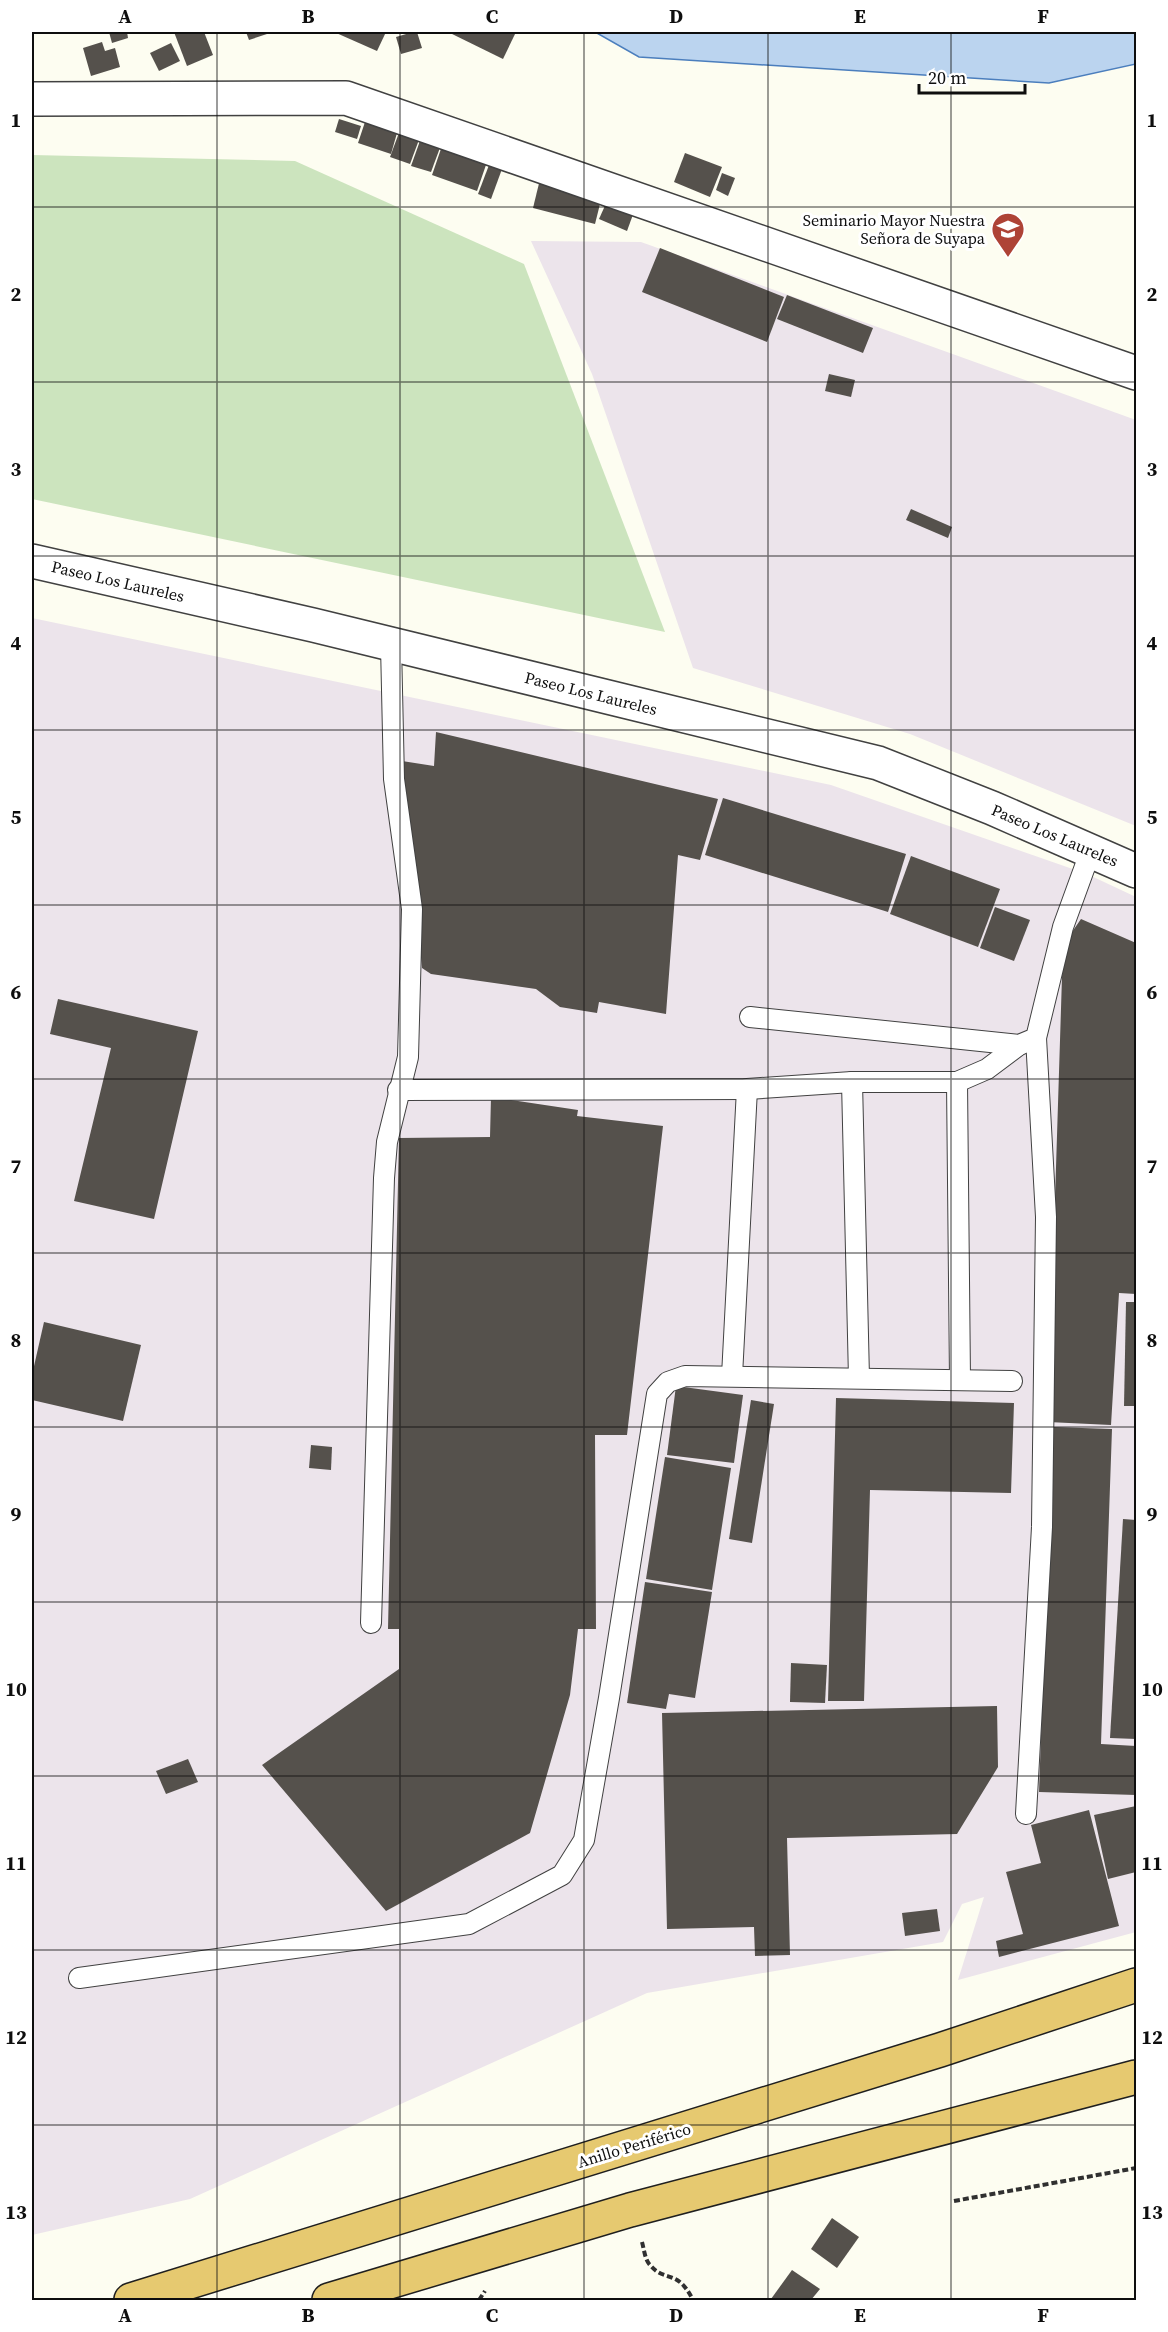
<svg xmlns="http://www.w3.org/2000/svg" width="1168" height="2332" viewBox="0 0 1168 2332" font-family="'Source Serif 4',serif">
	<rect width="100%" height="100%" fill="#fdfdf1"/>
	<g fill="#ece4eb">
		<path d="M531,241L641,242L1136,420V826L910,734L693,668L592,374Z"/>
		<path d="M32,618L831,785L1087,874L1136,897V1932L958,1980L984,1897L962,1904L943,1942L647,1993L190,2199L32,2235Z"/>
	</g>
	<path fill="#cce4be" d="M32,155L295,161L524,264L665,632L32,499Z"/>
	<path fill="#bbd4ef" stroke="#4b7ebd" stroke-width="1.5" d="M595,32H1136V64L1049,83L639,57Z"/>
	<g fill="#55514c">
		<path d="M109,32H127L128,38L112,43Z"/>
		<path d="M174,32H204L213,55L187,66Z"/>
		<path d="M246,32H273L249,40Z"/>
		<path d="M334,32H386L377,51Z"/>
		<path d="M413,32H417L422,48L401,54L396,37Z"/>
		<path d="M448,32H516L503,59Z"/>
		<path d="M102,42L105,51L115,48L120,67L91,76L83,48Z"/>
		<path d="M171,43L180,61L159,71L150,53Z"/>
		<path d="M339,119L361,126L357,139L335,132Z"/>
		<path d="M365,122L397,133L391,154L358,143Z"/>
		<path d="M400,130L420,137L410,164L390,157Z"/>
		<path d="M421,138L441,145L431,172L411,166Z"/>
		<path d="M442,146L487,162L477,191L432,175Z"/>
		<path d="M685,153L722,167L710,197L674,182Z"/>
		<path d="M489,165L502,169L491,199L478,194Z"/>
		<path d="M542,171L602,196L595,224L533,208Z"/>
		<path d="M722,173L735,178L728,196L716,190Z"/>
		<path d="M608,199L635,209L627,231L599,219Z"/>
		<path d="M660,248L784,297L767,342L642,292Z"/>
		<path d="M787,295L873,328L863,353L777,319Z"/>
		<path d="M829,374L855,380L851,397L825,391Z"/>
		<path d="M911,509L952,527L948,538L906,520Z"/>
		<path d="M436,732L718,799L700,860L678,855L666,1014L599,1002L597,1013L560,1007L536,989L431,974L422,968L402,761L434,766Z"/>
		<path d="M723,798L906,854L888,912L705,855Z"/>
		<path d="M911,856L1000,889L978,947L890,914Z"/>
		<path d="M995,907L1030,920L1014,961L980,948Z"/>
		<path d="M1081,919L1136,943V1294L1119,1293L1111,1425L1048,1422L1063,945Z"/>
		<path d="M58,999L198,1031L154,1219L74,1201L111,1048L50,1034Z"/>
		<path d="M491,1097L578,1110L577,1116L663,1126L627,1435H595L596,1629H578L570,1695L530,1833L386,1911L262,1765L399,1669V1629H388L399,1138L490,1137Z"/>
		<path d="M1126,1302H1136V1406H1124Z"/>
		<path d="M44,1322L141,1345L123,1421L32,1400V1375Z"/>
		<path d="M676,1386L743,1395L734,1463L667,1455Z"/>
		<path d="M836,1398L1014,1403L1011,1493L870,1490L864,1701H828Z"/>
		<path d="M751,1400L774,1404L752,1543L729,1539Z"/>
		<path d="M1052,1427L1112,1429L1101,1744L1136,1746V1795L1039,1792Z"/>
		<path d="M311,1445L332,1447L331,1470L309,1468Z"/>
		<path d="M665,1457L731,1468L712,1590L646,1579Z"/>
		<path d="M1123,1519L1136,1520V1739L1110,1738Z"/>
		<path d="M645,1582L712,1592L695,1698L669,1694L666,1709L627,1703Z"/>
		<path d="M791,1663L827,1665L825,1703L790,1702Z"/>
		<path d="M997,1706L998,1767L957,1834L787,1838L790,1955L755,1956L754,1927L667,1929L662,1713Z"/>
		<path d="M188,1759L198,1782L166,1794L156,1771Z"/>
		<path d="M1136,1806V1872L1108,1879L1094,1815Z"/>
		<path d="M1089,1810L1119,1926L999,1957L996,1941L1023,1934L1006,1872L1041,1863L1031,1825Z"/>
		<path d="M937,1909L940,1931L905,1936L902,1913Z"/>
		<path d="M832,2218L859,2237L837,2268L811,2249Z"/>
		<path d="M792,2270L820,2289L811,2300L771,2299Z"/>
	</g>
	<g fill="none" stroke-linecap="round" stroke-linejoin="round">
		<defs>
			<g id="service">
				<path d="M750,1017L1019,1045"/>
				<path d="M852,1082L859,1378"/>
				<path d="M957,1082L960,1379"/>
				<path d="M398,1090L747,1089L852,1082H957L987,1069L1019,1045L1036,1038L1063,927L1091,850"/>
				<path d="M732,1376L747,1089"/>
				<path d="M371,1623L384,1178L387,1142L408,1057L412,909L394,779L391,645"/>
				<path d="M1026,1814L1042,1527L1046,1217L1036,1038"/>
				<path d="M79,1978L469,1924L562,1875L584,1840L609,1698L657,1394L668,1382L685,1376L1012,1381"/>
			</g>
			<path id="minor" d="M32,99L346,98L1136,373"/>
			<path id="tertiary" d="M32,561L313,625L878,763L992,808L1136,871"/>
			<g id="trunk">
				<path d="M131,2300L940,2050L1136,1985"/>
				<path d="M329,2300L630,2210L1136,2077"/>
			</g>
		</defs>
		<use href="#service" stroke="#414141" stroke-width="22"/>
		<use href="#minor" stroke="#414141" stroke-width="36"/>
		<use href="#tertiary" stroke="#414141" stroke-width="36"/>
		<use href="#trunk" stroke="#1f1f1f" stroke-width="36"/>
		<g stroke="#303030" stroke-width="4" stroke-dasharray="6 3" stroke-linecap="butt">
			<path d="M954,2201L1136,2168"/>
			<path d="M642,2242C644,2249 645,2260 650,2265C665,2283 677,2268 693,2300"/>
			<path d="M479,2300L485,2291"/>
		</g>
		<use href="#service" stroke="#fff" stroke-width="20"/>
		<use href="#minor" stroke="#fff" stroke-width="33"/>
		<use href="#tertiary" stroke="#fff" stroke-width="33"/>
		<use href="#trunk" stroke="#e6c970" stroke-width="33"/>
	</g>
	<path fill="none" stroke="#0e0e0e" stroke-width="1.5" stroke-opacity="0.55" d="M217,32V2300M400,32V2300M584,32V2300M768,32V2300M951,32V2300M32,207H1136M32,382H1136M32,556H1136M32,730H1136M32,905H1136M32,1079H1136M32,1253H1136M32,1427H1136M32,1602H1136M32,1776H1136M32,1950H1136M32,2125H1136"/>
	<defs>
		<symbol id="university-pin" viewBox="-11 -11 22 30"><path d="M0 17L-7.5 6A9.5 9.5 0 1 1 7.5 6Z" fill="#ae4336" stroke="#fff"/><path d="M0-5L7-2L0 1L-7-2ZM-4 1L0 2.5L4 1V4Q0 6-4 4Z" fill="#fff"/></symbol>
	</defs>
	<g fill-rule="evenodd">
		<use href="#university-pin" x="989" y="210" width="38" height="52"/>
	</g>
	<g text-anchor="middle" stroke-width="6" stroke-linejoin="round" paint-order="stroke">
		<g font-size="16" fill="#0e0e0e" stroke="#fff" text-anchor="end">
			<text x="985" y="226">Seminario Mayor Nuestra<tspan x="985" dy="18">Señora de Suyapa</tspan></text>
		</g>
		<g font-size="16" fill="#0e0e0e" stroke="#fff">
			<text transform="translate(118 581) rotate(13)" y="6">Paseo Los Laureles</text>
			<text transform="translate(591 693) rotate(14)" y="6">Paseo Los Laureles</text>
			<text transform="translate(1055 835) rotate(23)" y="6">Paseo Los Laureles</text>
			<text transform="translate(634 2145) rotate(-17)" y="6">Anillo Periférico</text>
		</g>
	</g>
	<rect width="1168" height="2332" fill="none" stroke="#ffffff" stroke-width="66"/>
	<path d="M919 84v9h106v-9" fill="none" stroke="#0e0e0e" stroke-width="3"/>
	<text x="928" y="84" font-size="18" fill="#0e0e0e" stroke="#ffffff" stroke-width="4.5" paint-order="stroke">20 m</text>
	<rect x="33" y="33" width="1102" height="2266" fill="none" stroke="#0e0e0e" stroke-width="2"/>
	<g font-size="20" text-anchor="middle" font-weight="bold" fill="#0e0e0e">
		<text x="125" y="23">A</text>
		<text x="308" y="23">B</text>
		<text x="492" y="23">C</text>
		<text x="676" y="23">D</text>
		<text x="860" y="23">E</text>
		<text x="1043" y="23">F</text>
		<text x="16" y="127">1</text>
		<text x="1152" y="127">1</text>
		<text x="16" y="301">2</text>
		<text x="1152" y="301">2</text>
		<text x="16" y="476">3</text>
		<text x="1152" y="476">3</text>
		<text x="16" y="650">4</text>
		<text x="1152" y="650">4</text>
		<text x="16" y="824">5</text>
		<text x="1152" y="824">5</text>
		<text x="16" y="999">6</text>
		<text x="1152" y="999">6</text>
		<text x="16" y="1173">7</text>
		<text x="1152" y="1173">7</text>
		<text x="16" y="1347">8</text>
		<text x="1152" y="1347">8</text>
		<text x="16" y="1521">9</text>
		<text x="1152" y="1521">9</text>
		<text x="16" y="1696">10</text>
		<text x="1152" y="1696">10</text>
		<text x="16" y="1870">11</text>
		<text x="1152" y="1870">11</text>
		<text x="16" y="2044">12</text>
		<text x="1152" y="2044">12</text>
		<text x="16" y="2219">13</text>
		<text x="1152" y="2219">13</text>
		<text x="125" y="2322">A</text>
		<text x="308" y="2322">B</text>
		<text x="492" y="2322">C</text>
		<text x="676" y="2322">D</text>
		<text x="860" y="2322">E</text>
		<text x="1043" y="2322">F</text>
	</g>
</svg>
